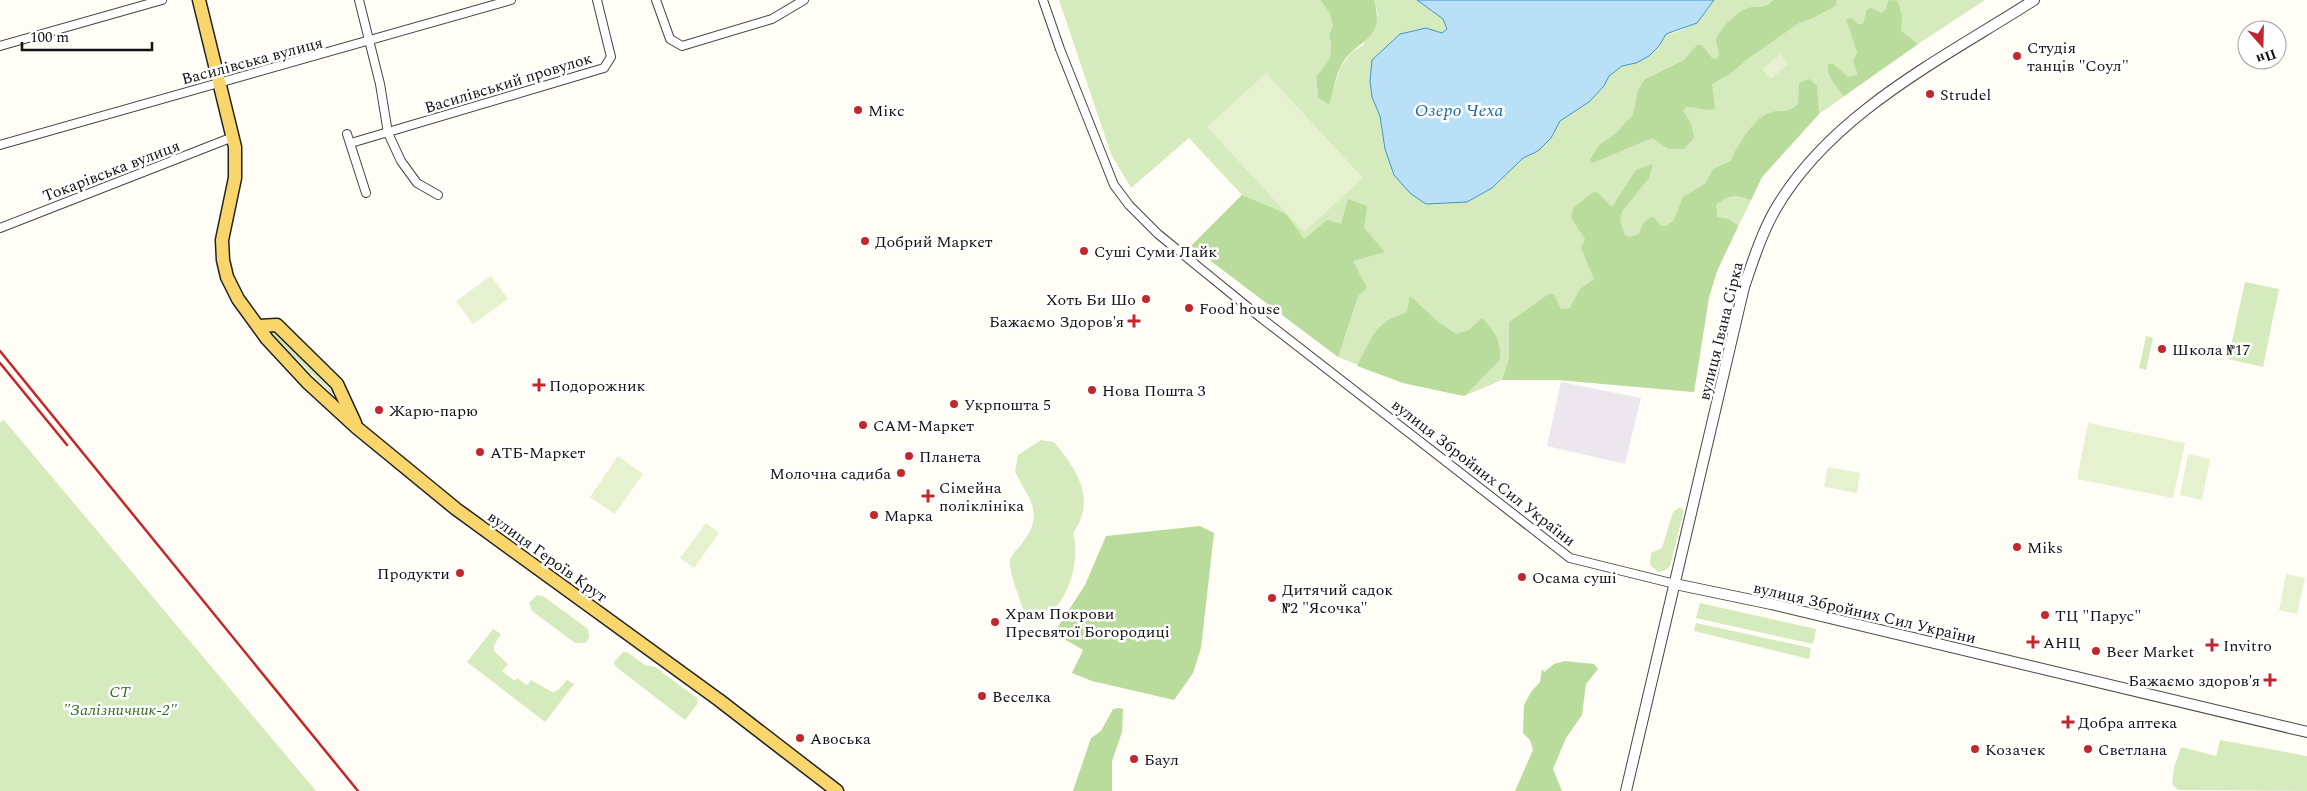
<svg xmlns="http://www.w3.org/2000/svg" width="2307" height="791" viewBox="0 0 2307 791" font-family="Spectral,serif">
	<rect width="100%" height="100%" fill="#fffdf5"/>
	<path fill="#eee6ef" d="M1561,382L1641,398L1625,464L1547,446Z"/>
	<g fill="#d5ebbd">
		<path d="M1059,0H1320L1329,12L1333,26L1329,34C1334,55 1330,61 1316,76L1318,98L1328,105L1341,66L1352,52L1363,45L1378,14L1374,0H1417L1443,19L1447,29L1442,33L1426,28L1400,34L1379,54L1372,97L1380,116L1385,149L1448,202H1467L1492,188L1523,158L1538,151L1551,138L1560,121L1589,102L1604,86L1609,76L1622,66L1636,63L1659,46L1666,34C1686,32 1704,18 1714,0H1985L1918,44L1819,114L1762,177L1717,271L1709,297L1694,392L1559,380H1502L1464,396L1403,383L1338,357L1191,246L1242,195L1189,138L1131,188L1111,154Z"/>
		<path d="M2245,282L2279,289L2263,367L2228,359Z"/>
		<path d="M269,332H275L335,393L333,395Z"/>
		<path d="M2146,336L2153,338L2146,370L2139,368Z"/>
		<path d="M4,420L316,791H0V422Z"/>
		<path d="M1041,440L1054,442C1077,470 1097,499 1073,533C1080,559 1071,589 1055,609L1031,613L1023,609C1019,597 1009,572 1010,561C1011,554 1019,548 1023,542C1045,513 1029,499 1015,472L1018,455Z"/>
		<path d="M1680,507L1684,511L1670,566L1664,571L1658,572L1650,565L1651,553L1662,548L1673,512Z"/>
		<path d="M537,595L543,596L588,629L589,638L586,643H575L532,611L529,603Z"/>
		<path d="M1700,603L1816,629L1813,644L1696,618Z"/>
		<path d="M1696,623L1811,648L1809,659L1694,631Z"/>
		<path d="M493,629L501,634L494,645V651L508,664L502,671L515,681L517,678L527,685L531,680L552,692L558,690L567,680L574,684L545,722L467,662Z"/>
		<path d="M623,652H627L645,665L655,667L697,698L698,703L685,720L615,666L614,662Z"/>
		<path d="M2220,740L2307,756V791L2178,790L2172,784L2174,768L2181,747L2216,756Z"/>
	</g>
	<g fill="#b9dc9c">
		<path d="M1320,0H1374C1387,43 1353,39 1340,68C1335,79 1333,93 1329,105L1318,98L1316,76C1330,61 1334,55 1329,34L1333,26L1329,12Z"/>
		<path d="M1773,0H1837L1835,6L1813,18L1799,23L1750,57L1730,74L1712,84L1715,109C1706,112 1696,106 1686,107L1683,111L1691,123L1694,138L1684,149H1669L1652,138L1593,163L1590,160L1598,146L1615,134L1633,115L1638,90L1645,79L1683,61L1697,45H1702L1712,58L1717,59L1719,54L1716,39C1721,28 1736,12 1748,8C1758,5 1766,10 1773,0Z"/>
		<path d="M1889,0L1898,1L1902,16L1901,31L1918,44L1844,96C1837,88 1826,76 1828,64H1833L1848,77L1858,75L1853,61L1857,52L1846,19L1851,18L1858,24H1863L1867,9L1872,8L1881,13L1885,10Z"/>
		<path d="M1809,79L1817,86L1819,114L1762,177L1751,200C1735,194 1729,194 1716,205L1717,217L1729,219L1738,226L1717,271L1709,297L1694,392L1559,380H1502L1509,359V322L1550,293L1554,295L1561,309L1570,308L1579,290L1594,279L1581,248L1585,239L1571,218L1573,208L1593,192L1598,193L1612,207L1636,170L1653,164L1649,178L1622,211L1620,221L1625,235L1630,237L1639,234C1642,225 1644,219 1654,217L1661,226H1666L1674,220L1683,197L1706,183L1713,169L1731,161C1735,148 1755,117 1769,113C1783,108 1784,116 1798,104L1799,83Z"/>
		<path d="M1242,195L1286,214L1304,239L1327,220L1341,224L1348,199L1367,206L1364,228L1385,252L1353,261L1367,288L1358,296L1338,357L1191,246Z"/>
		<path d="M1410,296L1437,321L1456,334L1469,330L1482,318C1496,333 1501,340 1500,360L1464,396L1403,383L1357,366C1373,336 1373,324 1407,312Z"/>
		<path d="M1200,526L1214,533L1201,648L1193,673L1174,700L1092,681L1072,673L1083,650L1054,633L1085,585L1106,536Z"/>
		<path d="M1565,661L1594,664L1598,669L1586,684L1582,715L1566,738L1553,769L1562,791H1515L1533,750L1530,740L1523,733L1524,705L1531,692L1540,682L1542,669L1544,672L1554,664Z"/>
		<path d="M1119,708L1123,709L1122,732L1112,761V791H1073L1091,738L1101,731L1113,709Z"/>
	</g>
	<g fill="#e6f2cf">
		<path d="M1780,54L1788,64L1771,79L1762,69Z"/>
		<path d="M1266,73L1363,178L1304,232L1207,127Z"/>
		<path d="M491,276L508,299L473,324L456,301Z"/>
		<path d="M2088,423L2185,443L2173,498L2077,479Z"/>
		<path d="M2188,454L2210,459L2202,500L2180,495Z"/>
		<path d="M618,456L643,474L615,514L590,497Z"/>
		<path d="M1828,467L1860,473L1857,493L1824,487Z"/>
		<path d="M706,523L719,533L694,568L680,558Z"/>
		<path d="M2286,574L2305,578L2297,614L2279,610Z"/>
	</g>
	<path fill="#b9e0f7" stroke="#3f96cf" d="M1417,0H1714L1697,23L1666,34L1659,46L1649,56L1636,63L1622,66L1609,76L1604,86L1589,102L1560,121L1551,138L1538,151L1523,158L1492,188L1467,202L1426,204L1411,194L1394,175L1385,149L1380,116L1372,97L1370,81L1372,60L1400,34L1426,28L1442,33L1447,29L1443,19Z"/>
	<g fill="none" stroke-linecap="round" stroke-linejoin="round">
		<defs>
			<g id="minor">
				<path d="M359,0L380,84L388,133L401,161L417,183L438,195"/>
				<path d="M656,0L670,39L682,46L772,19L804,0"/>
				<path d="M1043,0L1060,49L1114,185L1129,205L1158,234L1260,317L1570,558L1675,584"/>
				<path d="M0,46L162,0"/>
				<path d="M347,134L366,193"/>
				<path d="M351,143L604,68L611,57L597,0"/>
				<path d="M0,145L511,0"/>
				<path d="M0,228L233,137"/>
			</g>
			<g id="tertiary">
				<path d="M1675,584L1771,604L2307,732"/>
				<path d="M1626,791L1744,287C1753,261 1761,235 1775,210C1831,113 1942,59 2034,0"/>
			</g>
			<g id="primary">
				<path d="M199,0L235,147V178L222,240L223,260L227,277L238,299L267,339L307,382L356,427L456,509L719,700L837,791"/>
				<path d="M259,326L277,325L337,384L355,423"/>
			</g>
		</defs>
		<use href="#minor" stroke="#444" stroke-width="10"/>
		<use href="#tertiary" stroke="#444" stroke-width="12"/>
		<use href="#primary" stroke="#222" stroke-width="15"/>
		<use href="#minor" stroke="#fff" stroke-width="8"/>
		<use href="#tertiary" stroke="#fff" stroke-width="10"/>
		<use href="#primary" stroke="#f9d66b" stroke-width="12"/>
		<g stroke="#c4262e" stroke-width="2.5">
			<path d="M0,351L358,791"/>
			<path d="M0,363L67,445"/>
		</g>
	</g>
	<g fill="#c4262e" stroke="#fff" stroke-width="2">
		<circle cx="2017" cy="56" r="5"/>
		<circle cx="1930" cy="94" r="5"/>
		<circle cx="858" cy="110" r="5"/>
		<circle cx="865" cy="241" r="5"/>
		<circle cx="1084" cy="251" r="5"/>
		<circle cx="1146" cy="299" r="5"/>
		<circle cx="1189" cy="308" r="5"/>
		<path d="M1131.5 313.5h5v5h5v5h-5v5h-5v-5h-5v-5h5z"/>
		<circle cx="2162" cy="349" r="5"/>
		<path d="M536.5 377.5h5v5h5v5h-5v5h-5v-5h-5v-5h5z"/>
		<circle cx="1092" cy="390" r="5"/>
		<circle cx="954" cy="404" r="5"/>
		<circle cx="379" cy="410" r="5"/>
		<circle cx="863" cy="425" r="5"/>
		<circle cx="480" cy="452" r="5"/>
		<circle cx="909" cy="456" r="5"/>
		<circle cx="901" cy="473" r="5"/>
		<path d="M925.5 488.5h5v5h5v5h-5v5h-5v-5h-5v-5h5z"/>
		<circle cx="874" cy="515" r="5"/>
		<circle cx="2017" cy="547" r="5"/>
		<circle cx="460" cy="573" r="5"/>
		<circle cx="1522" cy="577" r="5"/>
		<circle cx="1272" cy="598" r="5"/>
		<circle cx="2045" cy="615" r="5"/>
		<circle cx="995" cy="622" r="5"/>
		<path d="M2030.5 634.5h5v5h5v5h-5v5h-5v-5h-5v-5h5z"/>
		<path d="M2209.5 637.5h5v5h5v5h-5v5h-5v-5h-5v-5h5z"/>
		<circle cx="2096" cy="651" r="5"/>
		<path d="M2267.5 672.5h5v5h5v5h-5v5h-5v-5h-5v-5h5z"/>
		<circle cx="982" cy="696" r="5"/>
		<path d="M2065.5 714.5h5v5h5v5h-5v5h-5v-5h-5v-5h5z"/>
		<circle cx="800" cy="738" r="5"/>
		<circle cx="1975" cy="749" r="5"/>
		<circle cx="2088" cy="749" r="5"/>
		<circle cx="1134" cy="759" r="5"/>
	</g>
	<g text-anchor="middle" stroke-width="5" stroke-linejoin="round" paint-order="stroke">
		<g font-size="16" fill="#111" stroke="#fff" text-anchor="start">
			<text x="2027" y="53">Студія<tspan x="2027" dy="18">танців "Соул"</tspan></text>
			<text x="1940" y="100">Strudel</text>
			<text x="868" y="116">Мікс</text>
			<text x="875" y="247">Добрий Маркет</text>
			<text x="1094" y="257">Суші Суми Лайк</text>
			<text x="1136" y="305" text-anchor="end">Хоть Би Шо</text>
			<text x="1199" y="314">Food house</text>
			<text x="1124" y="327" text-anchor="end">Бажаємо Здоров'я</text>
			<text x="2172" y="355">Школа №17</text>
			<text x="549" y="391">Подорожник</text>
			<text x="1102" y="396">Нова Пошта 3</text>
			<text x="964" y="410">Укрпошта 5</text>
			<text x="389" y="416">Жарю-парю</text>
			<text x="873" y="431">САМ-Маркет</text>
			<text x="490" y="458">АТБ-Маркет</text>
			<text x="919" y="462">Планета</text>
			<text x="891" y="479" text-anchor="end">Молочна садиба</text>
			<text x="939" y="493">Сімейна<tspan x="939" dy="18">поліклініка</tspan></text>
			<text x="884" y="521">Марка</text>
			<text x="2027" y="553">Miks</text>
			<text x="450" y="579" text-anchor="end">Продукти</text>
			<text x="1532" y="583">Осама суші</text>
			<text x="1282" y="595">Дитячий садок<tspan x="1282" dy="18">№2 "Ясочка"</tspan></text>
			<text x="1005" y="619">Храм Покрови<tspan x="1005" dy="18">Пресвятої Богородиці</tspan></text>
			<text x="2055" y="621">ТЦ "Парус"</text>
			<text x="2043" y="648">АНЦ</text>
			<text x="2223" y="651">Invitro</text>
			<text x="2106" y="657">Beer Market</text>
			<text x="2260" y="686" text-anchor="end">Бажаємо здоров'я</text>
			<text x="992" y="702">Веселка</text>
			<text x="2078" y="728">Добра аптека</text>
			<text x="810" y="744">Авоська</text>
			<text x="1985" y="755">Козачек</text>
			<text x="2098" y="755">Светлана</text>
			<text x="1144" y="765">Баул</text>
		</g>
		<g font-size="16" fill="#111" stroke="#fff">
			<text transform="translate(252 60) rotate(-15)" y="6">Василівська вулиця</text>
			<text transform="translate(508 82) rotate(-17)" y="6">Василівський провулок</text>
			<text transform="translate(111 170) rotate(-21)" y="6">Токарівська вулиця</text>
			<text transform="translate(1720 331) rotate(-76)" y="6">вулиця Івана Сірка</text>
			<text transform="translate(1484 472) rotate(38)" y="6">вулиця Збройних Сил України</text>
			<text transform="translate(548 556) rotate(36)" y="6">вулиця Героїв Крут</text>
			<text transform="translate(1865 612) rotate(13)" y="6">вулиця Збройних Сил України</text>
		</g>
		<g font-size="16" font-style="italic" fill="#2f6b1f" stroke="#fff">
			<text x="120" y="697">СТ<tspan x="120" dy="18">"Залізничник-2"</tspan></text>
		</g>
		<g font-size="18" font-style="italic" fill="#1768a6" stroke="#fff">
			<text x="1459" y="116">Озеро Чеха</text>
		</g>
	</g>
	<g transform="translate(2262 45) rotate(160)"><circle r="24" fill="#ffffff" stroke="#a0a0a0"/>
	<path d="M0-4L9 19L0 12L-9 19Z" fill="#c4262e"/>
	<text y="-8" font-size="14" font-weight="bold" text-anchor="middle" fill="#111111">Пн</text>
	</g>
	<path d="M22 42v8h130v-8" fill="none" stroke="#111111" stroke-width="2.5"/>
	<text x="30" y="42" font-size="15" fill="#111111" stroke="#ffffff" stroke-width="4" paint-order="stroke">100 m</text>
</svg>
